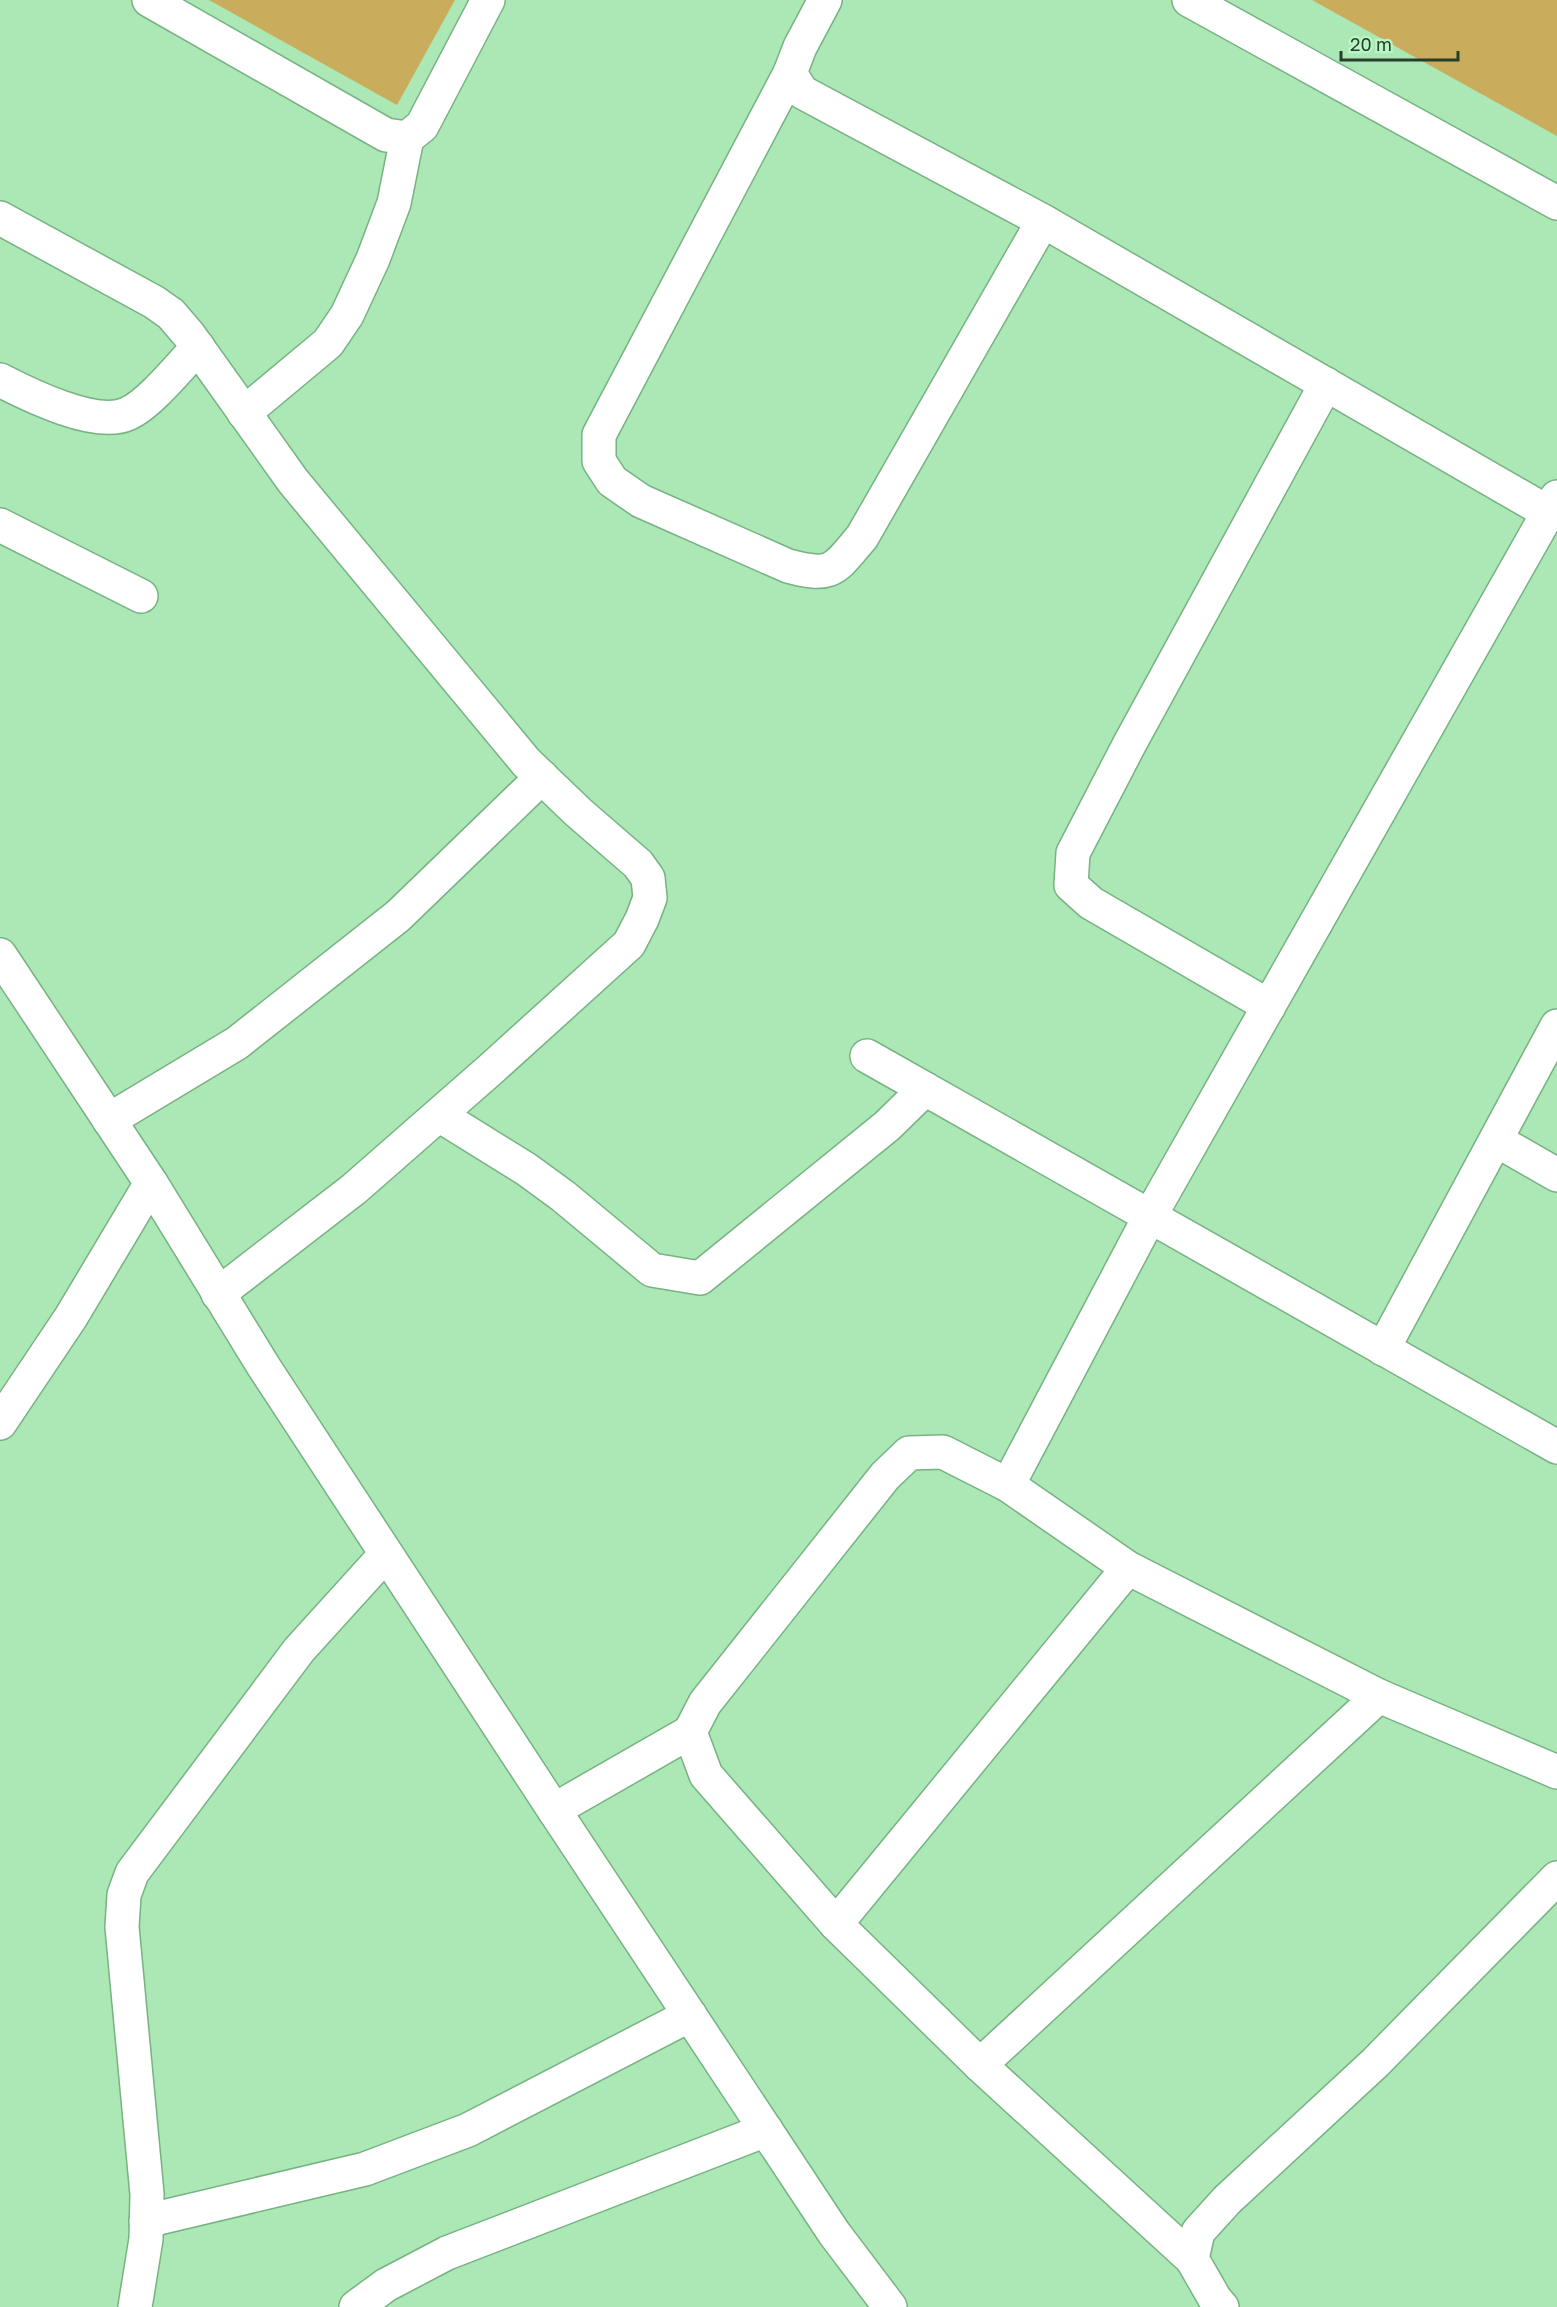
<svg xmlns="http://www.w3.org/2000/svg" width="1557" height="2307" viewBox="0 0 1557 2307" font-family="'Golos Text',sans-serif">
	<rect width="100%" height="100%" fill="#abe8b6"/>
	<g fill="#c9ac5c">
		<path d="M209,0H455L397,105Z"/>
		<path d="M1312,0H1557V136Z"/>
	</g>
	<g fill="none" stroke-linecap="round" stroke-linejoin="round">
		<defs>
			<g id="street">
				<path d="M149,0L386,135L407,138L422,126L488,0"/>
				<path d="M825,0L800,47L790,73L802,92L1043,221L1549,513"/>
				<path d="M1189,0L1557,203"/>
				<path d="M790,73L599,435V461L612,481L641,501L788,566C833,578 834,570 862,537L1043,221"/>
				<path d="M0,218L154,302L171,314L189,335L293,481L526,762L578,812L638,864L648,878L650,898L642,919L629,944L491,1069L354,1189L218,1294"/>
				<path d="M0,380C29,395 96,428 127,414C149,405 181,365 198,347"/>
				<path d="M244,413L328,343L347,315L373,259L394,203L407,138"/>
				<path d="M0,525L141,596"/>
				<path d="M0,955L151,1183L264,1367L554,1810L834,2233L890,2307"/>
				<path d="M1269,1006L1091,903L1071,885L1073,853L1129,745L1326,384"/>
				<path d="M867,1056L1557,1447"/>
				<path d="M439,1115L526,1169L563,1196L652,1270L700,1278L887,1126L925,1089"/>
				<path d="M109,1120L237,1043L398,916L542,777"/>
				<path d="M1496,1140L1557,1175"/>
				<path d="M1383,1349L1557,1026"/>
				<path d="M0,1423L71,1317L151,1183"/>
				<path d="M1008,1485L1150,1216L1557,497"/>
				<path d="M554,1810L690,1732"/>
				<path d="M836,1924L1128,1568"/>
				<path d="M980,2065L1379,1696"/>
				<path d="M146,2221L365,2169L468,2130L690,2015"/>
				<path d="M1192,2259L980,2065L836,1924L706,1775L690,1732L705,1703L885,1476L909,1453L943,1452L1008,1485L1128,1568L1379,1696L1557,1772"/>
				<path d="M135,2307L146,2239L147,2194L122,1927L124,1895L132,1873L299,1650L386,1554"/>
				<path d="M356,2307L386,2285L447,2253L766,2130"/>
				<path d="M1222,2307L1215,2299L1192,2259L1198,2232L1227,2200L1375,2063L1557,1878"/>
			</g>
		</defs>
		<use href="#street" stroke="#77b282" stroke-width="36"/>
		<use href="#street" stroke="#fff" stroke-width="33"/>
	</g>
	<path d="M1341 51v9h117v-9" fill="none" stroke="#263e2b" stroke-width="3"/>
	<text x="1350" y="51" font-size="18" fill="#263e2b" stroke="#b8f6c3" stroke-width="4.5" paint-order="stroke">20 m</text>
</svg>
